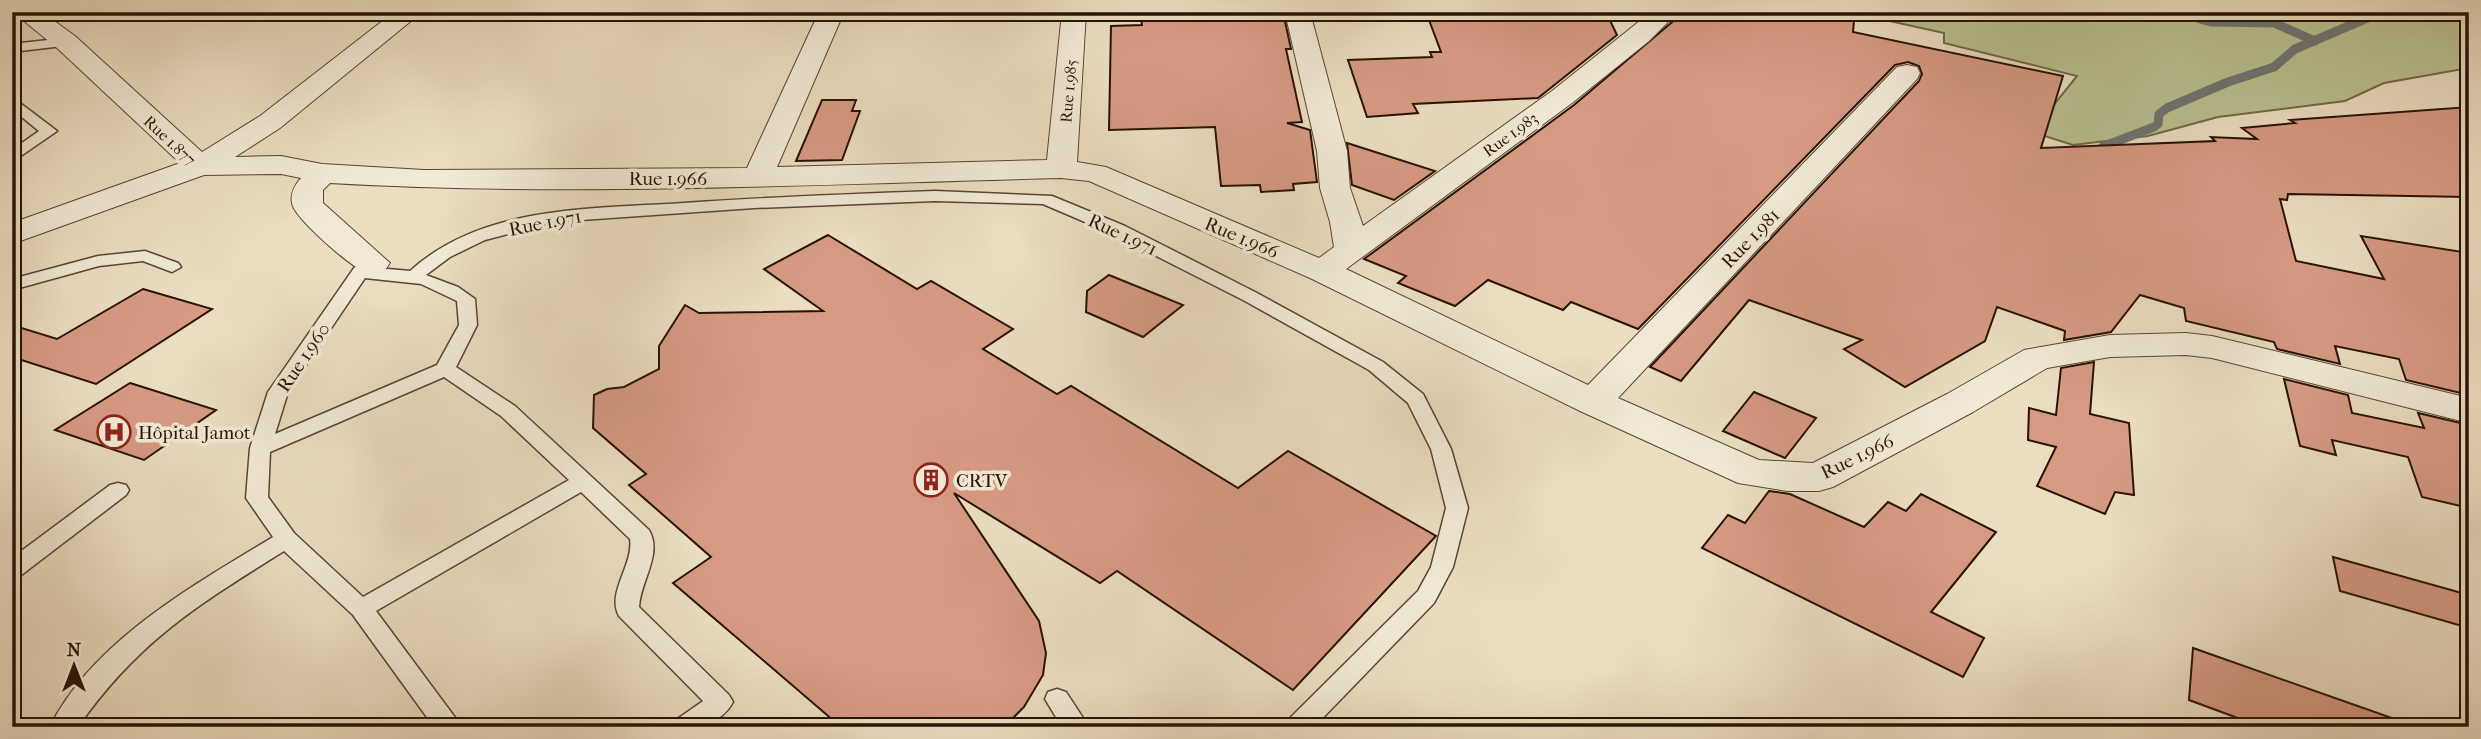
<svg xmlns="http://www.w3.org/2000/svg" width="2481" height="739" viewBox="0 0 2481 739" font-family="'IM FELL French Canon',serif">
	<rect width="100%" height="100%" fill="#eaddc0"/>
	<filter id="stains"><feTurbulence type="fractalNoise" baseFrequency=".00286" numOctaves="4"/><feColorMatrix values="0 0 0 0 .2 0 0 0 0 .09 0 0 0 0 .02 0 0 0 .5 -.17"/></filter>
	<radialGradient id="worn" r=".72"><stop offset=".6" stop-color="#630" stop-opacity="0"/><stop offset="1" stop-color="#630" stop-opacity=".3"/></radialGradient>
	<path fill="#bac090" stroke="#71694a" stroke-width="2" d="M1849,12H2469V68L2384,83L2345,101L2218,117L2148,136L2073,145L2032,132L2077,76L1944,43V33Z"/>
	<g fill="none" stroke-linecap="round" stroke-linejoin="round">
		<g stroke="#6f7673" stroke-width="9">
			<path d="M2046,12L2057,16L2073,12"/>
			<path d="M2175,12L2211,22L2274,23L2315,41"/>
			<path d="M2102,147L2154,127L2158,124L2159,114L2167,108L2228,82L2274,67L2295,49L2365,19L2394,12"/>
		</g>
	</g>
	<g fill="#d69a83" stroke="#281203" stroke-width="2">
		<path d="M1140,12H1283L1291,49H1286L1302,122L1287,123L1310,130L1317,182L1293,184L1294,190L1261,192L1260,185L1221,186L1215,127L1109,130L1111,26L1142,25Z"/>
		<path d="M1426,12H1606L1617,35L1538,98L1413,104L1418,113L1367,117L1348,60L1432,57L1430,52H1441Z"/>
		<path d="M1684,12H1805L1854,21L1853,32L2063,76L2041,148L2215,141L2211,137L2257,139L2242,128L2295,123L2290,120L2469,107V197L2288,194L2287,200L2280,199L2296,261L2384,279L2361,236L2469,253V395L2406,380L2399,359L2335,346L2340,364L2277,349L2274,342L2186,321L2184,308L2140,295L2111,332L2064,340L2065,331L1997,307L1985,341L1905,387L1844,349L1862,340L1749,300L1681,381L1650,367L1919,81L1922,74L1919,66L1908,62L1895,65L1638,329L1571,302L1563,310L1488,280L1455,306L1398,283L1406,276L1364,259L1574,105Z"/>
		<path d="M822,100H856L852,111H860L842,160L796,161Z"/>
		<path d="M1347,143L1435,171L1394,200L1352,185Z"/>
		<path d="M828,235L917,289L931,281L1013,329L983,349L1057,394L1071,386L1238,488L1288,451L1436,536L1293,690L1117,571L1100,583L954,493L1039,621L1046,653L1043,675L1024,707L1004,727H841L673,583L711,557L629,485L646,474L593,428L594,395L607,389L624,387L659,369V346L685,305L699,313L823,311L764,269Z"/>
		<path d="M1109,275L1183,305L1143,337L1086,312L1087,291Z"/>
		<path d="M143,289L212,309L96,384L12,357V325L57,339Z"/>
		<path d="M2094,362L2090,414L2129,423L2134,495L2115,492L2105,514L2037,486L2056,447L2028,440L2029,408L2056,415L2061,368Z"/>
		<path d="M2284,379L2348,395L2352,413L2424,428L2418,413L2469,425V508L2422,497L2408,457L2332,440L2336,455L2300,446Z"/>
		<path d="M130,383L216,410L144,460L55,430Z"/>
		<path d="M1754,392L1816,418L1785,458L1723,431Z"/>
		<path d="M1769,491L1790,494L1864,527L1888,502L1906,511L1921,494L1996,532L1931,612L1984,638L1963,677L1702,548L1728,515L1745,523Z"/>
		<path d="M2333,557L2469,595V628L2340,591Z"/>
		<path d="M2193,648L2403,722L2402,727H2262L2189,700Z"/>
	</g>
	<g fill="none" stroke-linecap="round" stroke-linejoin="round">
		<defs>
			<g id="lane">
				<path d="M66,38L71,39V45L12,52V44Z"/>
				<path d="M12,97L57,131L12,162V150L39,131L12,109Z"/>
				<path d="M935,191L1052,196L1125,226L1255,292L1383,362L1423,394L1451,449L1468,508L1453,567L1434,603L1314,727H1284L1288,720L1418,591L1431,567L1446,508L1431,449L1408,403L1369,370L1243,300L1113,234L1043,204L935,201L754,208L553,222L485,240L450,257L426,275L458,287L475,299L477,325L456,367L515,406L649,530C663,554 640,582 639,607L729,695L733,702C720,726 696,727 672,727L676,720L703,701L619,616C606,593 634,564 630,539L581,492L376,611L462,727H434L353,615L284,551C198,605 138,641 78,727H50C93,641 194,585 273,537L246,498L250,448L268,392L354,268L364,261H376L379,265L377,268L410,271C483,205 591,209 684,203C768,197 851,194 935,191ZM365,278L421,284L457,301L459,325L437,365L275,434L288,392ZM444,377L501,416L569,480L363,597L294,533L268,497L270,452Z"/>
				<path d="M145,251L178,263L181,267L172,272L143,261L99,266L12,290V279L98,256Z"/>
				<path d="M118,483L126,485L129,490L126,495L20,576L12,578V558L110,485Z"/>
				<path d="M1057,689L1066,692L1089,727H1062L1045,699L1048,692Z"/>
			</g>
			<path id="street" d="M13,12H42L75,36L202,152L260,116L394,12H422L280,128L235,157L281,156L322,164L424,170L747,168L819,12H844L777,167L1047,160L1062,12H1086L1077,162L1106,167L1319,258L1334,247L1330,222L1320,188L1317,151L1285,12H1310L1347,151L1350,188L1363,226L1552,91L1651,12H1678L1649,41L1572,103L1346,269L1588,385L1897,67L1907,65L1917,67L1920,73L1917,79L1618,398L1759,460L1813,463L1947,394L2024,350L2110,335L2186,333L2212,336L2469,398V423L2212,358L2186,355L2110,357L2047,368L1973,412L1833,487L1819,491H1787L1738,483L1580,411L1310,278L1089,181L1061,178C819,184 572,197 330,183L323,190V203L390,263L385,270C377,272 371,274 363,271C349,265 293,217 292,203C290,193 295,185 301,178L281,174L204,175L12,244V223L180,163L57,48Z"/>
		</defs>
		<use href="#lane" stroke="#584532" stroke-width="3"/>
		<use href="#street" stroke="#584532" stroke-width="2"/>
		<use href="#lane" fill="#f1e9d6" fill-rule="evenodd"/>
		<use href="#street" fill="#f1e9d6" fill-rule="evenodd"/>
	</g>
	<defs>
		<symbol id="hospital-ring" viewBox="-11 -11 22 22"><circle r="9.5" fill="#f1e9d6" stroke="#8f2418" stroke-width="1.5"/><path d="M-5-5h3v3.5h4V-5h3V5h-3V1.5h-4V5h-3Z" fill="#8f2418"/></symbol>
		<symbol id="building-ring" viewBox="-11 -11 22 22"><circle r="9.5" fill="#f1e9d6" stroke="#8f2418" stroke-width="1.5"/><path d="M-4-6H4V6H1V3H-1V6H-4ZM-2.5-4.3h1.7v1.8h-1.7ZM.8-4.3h1.7v1.8H.8ZM-2.5-1h1.7V.8h-1.7ZM.8-1h1.7V.8H.8Z" fill="#8f2418"/></symbol>
	</defs>
	<g fill-rule="evenodd">
		<use href="#hospital-ring" x="95" y="413" width="38" height="38"/>
		<use href="#building-ring" x="912" y="461" width="38" height="38"/>
	</g>
	<g text-anchor="middle" stroke-width="7" stroke-linejoin="round" paint-order="stroke">
		<g font-size="16" fill="#281203" stroke="#f1e9d6">
			<text transform="translate(1068 91) rotate(-85)" y="6">Rue 1.985</text>
			<text transform="translate(1510 134) rotate(-36)" y="6">Rue 1.983</text>
			<text transform="translate(170 140) rotate(43)" y="6">Rue 1.877</text>
		</g>
		<g font-size="19" fill="#281203" stroke="#f1e9d6">
			<text x="668" y="185">Rue 1.966</text>
			<text transform="translate(545 222) rotate(-11)" y="7">Rue 1.971</text>
			<text transform="translate(1123 234) rotate(25)" y="7">Rue 1.971</text>
			<text transform="translate(1242 237) rotate(23)" y="7">Rue 1.966</text>
			<text transform="translate(1750 238) rotate(-46)" y="7">Rue 1.981</text>
			<text transform="translate(303 357) rotate(-56)" y="7">Rue 1.960</text>
			<text transform="translate(1857 456) rotate(-26)" y="7">Rue 1.966</text>
		</g>
		<g font-size="19" fill="#281203" stroke="#f1e9d6" text-anchor="start">
			<text x="138" y="439">Hôpital Jamot</text>
			<text x="956" y="487">CRTV</text>
		</g>
	</g>
	<rect width="2481" height="739" fill="none" stroke="#eaddc0" stroke-width="42"/>
	<rect x="14" y="14" width="2453" height="711" fill="none" stroke="#281203" stroke-width="3.5"/>
	<rect x="21" y="21" width="2439" height="697" fill="none" stroke="#281203" stroke-width="2"/>
	<g transform="translate(74 666)" stroke="#f1e9d6" stroke-width="5" paint-order="stroke">
	<path d="M0-5L12 26L0 18L-12 26Z" fill="#281203"/>
	<text y="-10" font-size="19" font-weight="bold" text-anchor="middle" fill="#281203">N</text>
	</g>
	<rect width="100%" height="100%" filter="url(#stains)"/>
	<rect width="100%" height="100%" fill="url(#worn)"/>
</svg>
